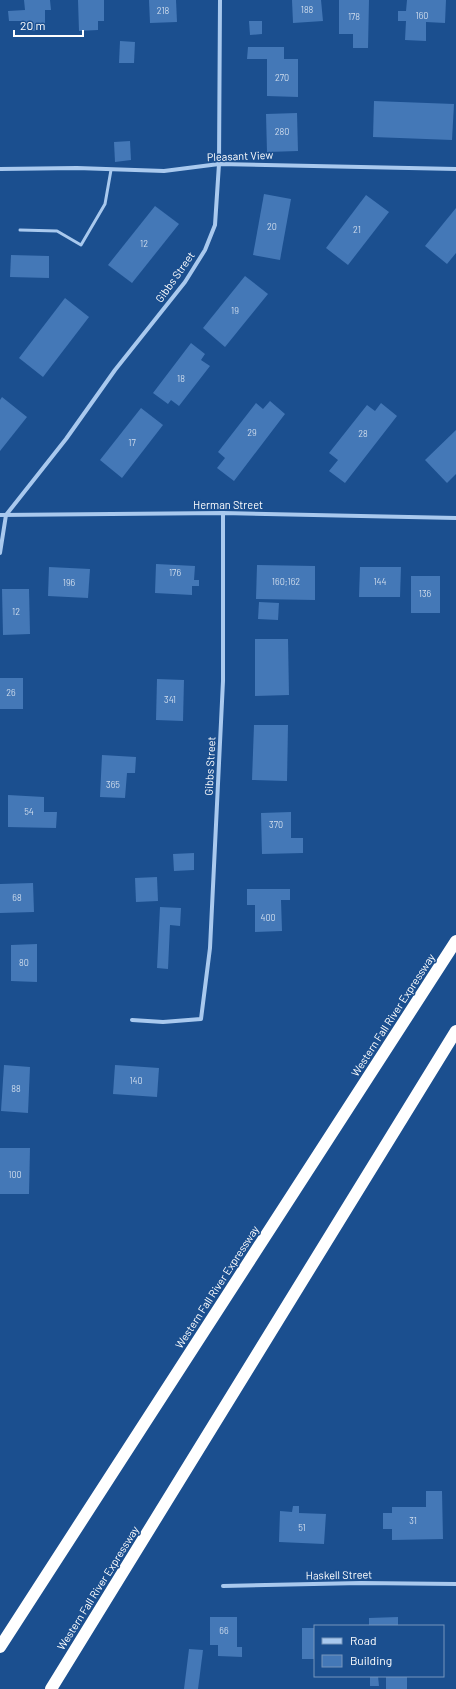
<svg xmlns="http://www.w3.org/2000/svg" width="456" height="1689" viewBox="0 0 456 1689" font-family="Barlow,sans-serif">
	<rect width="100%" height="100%" fill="#1b4f8f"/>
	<g fill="#4478b7">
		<path d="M24,0H50L51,10H45V30L25,31L24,21H9L8,11L25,10Z"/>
		<path d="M78,0H104V21H98V30L79,31Z"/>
		<path d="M149,0H176L177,22L150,23Z"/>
		<path d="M292,0H321L323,21L293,23Z"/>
		<path d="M339,0H369L368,48H353V34H339Z"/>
		<path d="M407,0H446L445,23L426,22V41L405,40L406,21H398V11H406Z"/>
		<path d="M249,21H262V34L250,35Z"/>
		<path d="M120,41L135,42L134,63H119Z"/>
		<path d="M248,47H284V59H298V97L267,96V59H247Z"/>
		<path d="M374,101L454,104L452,140L373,137Z"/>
		<path d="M297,113L298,151L267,152L266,114Z"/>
		<path d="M130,141L131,160L115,162L114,142Z"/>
		<path d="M264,194L291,199L280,260L253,255Z"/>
		<path d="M366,195L389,212L348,265L326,248Z"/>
		<path d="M155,206L179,224L132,283L108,265Z"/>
		<path d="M456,208V253L447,264L425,246Z"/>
		<path d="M11,255L49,256V278L10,277Z"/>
		<path d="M245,276L268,294L225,347L203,328Z"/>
		<path d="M65,298L89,317L43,377L19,358Z"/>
		<path d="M191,343L205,354L201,360L210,366L179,406L171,400L168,404L153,393Z"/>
		<path d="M2,397L27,417L0,451V400Z"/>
		<path d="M270,401L285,414L234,481L217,468L225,458L218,452L256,403L263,409Z"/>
		<path d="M381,403L397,416L345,483L329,471L338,460L329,453L367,405L375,411Z"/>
		<path d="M141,408L163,425L122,478L100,460Z"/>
		<path d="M456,430V474L447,483L425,460Z"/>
		<path d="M156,564L195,566L194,580H199V586H192V595L155,593Z"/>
		<path d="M257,565L315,566V600L256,599Z"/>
		<path d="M49,567L90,569L88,598L48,596Z"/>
		<path d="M360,567H401L400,597H359Z"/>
		<rect x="411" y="576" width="29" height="37"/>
		<path d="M2,589H29L30,634L3,635Z"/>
		<path d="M259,602L279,603L278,620L258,619Z"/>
		<path d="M255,639H288L289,695L255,696Z"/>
		<rect x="0" y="678" width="23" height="31"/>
		<path d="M157,679L184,680L183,721L156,720Z"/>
		<path d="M254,725H288L287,781L252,780Z"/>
		<path d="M102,755L136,757L135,773H127L125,798L100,797Z"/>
		<path d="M8,795L44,797V812H57L56,828L8,827Z"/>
		<path d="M291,812V838H303V853L262,854L261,813Z"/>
		<path d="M194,853V870L174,871L173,854Z"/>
		<path d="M157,877L158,901L136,902L135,878Z"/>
		<path d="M33,883L34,912L0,913V884Z"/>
		<path d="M247,889H290V900H281L282,931L255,932V905H247Z"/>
		<path d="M160,907L181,908L180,926L170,925L168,969L157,968Z"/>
		<path d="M37,944V982L11,981V945Z"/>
		<path d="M4,1065L30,1067L28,1113L1,1111Z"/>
		<path d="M115,1065L159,1068L157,1097L113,1094Z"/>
		<path d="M0,1148H30L29,1194H0Z"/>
		<path d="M426,1491H442L443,1539L392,1540V1529H383V1513H392V1507H426Z"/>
		<path d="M293,1506H299V1513L326,1514L324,1544L279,1542L280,1511L292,1512Z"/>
		<path d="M210,1617H237V1647H242V1657L218,1656V1645H210Z"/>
		<path d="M398,1617V1626H369V1618Z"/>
		<rect x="302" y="1628" width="13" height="31"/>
		<path d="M189,1649L203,1650L198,1689H184Z"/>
		<path d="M370,1676H378L379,1686H370Z"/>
		<rect x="386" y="1676" width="21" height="13"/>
	</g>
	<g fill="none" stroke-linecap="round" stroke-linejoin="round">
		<path stroke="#a9c9ee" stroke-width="3" d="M20,230L57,231L81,245L105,204L111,170"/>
		<g stroke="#a9c9ee" stroke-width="4">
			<path d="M0,169L77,168L164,171L219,164L456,169"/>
			<path d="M0,515L223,513L456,518"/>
			<path d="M0,553L6,515L66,439L115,370L185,282L205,250L215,225L219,164L220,0"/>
			<path d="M132,1020L163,1022L201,1019L210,948L223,681V513"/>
			<path d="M223,1586L361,1583L456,1584"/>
		</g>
		<g stroke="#fff" stroke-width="12">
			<path d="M0,1647L456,941"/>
			<path d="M51,1689L456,1031"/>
		</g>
	</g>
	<g text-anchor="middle" stroke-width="3" stroke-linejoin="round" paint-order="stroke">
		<g font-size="9" fill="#d0dded">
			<text x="307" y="13">188</text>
			<text x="163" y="14">218</text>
			<text x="422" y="19">160</text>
			<text x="354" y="20">178</text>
			<text x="282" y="81">270</text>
			<text x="282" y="135">280</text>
			<text x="272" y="230">20</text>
			<text x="357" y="233">21</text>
			<text x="144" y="247">12</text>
			<text x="235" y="314">19</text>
			<text x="181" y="382">18</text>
			<text x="252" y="436">29</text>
			<text x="363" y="437">28</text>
			<text x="132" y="446">17</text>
			<text x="175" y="576">176</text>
			<text x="286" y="585">160;162</text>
			<text x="380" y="585">144</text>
			<text x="69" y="586">196</text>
			<text x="425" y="597">136</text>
			<text x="16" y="615">12</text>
			<text x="11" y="696">26</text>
			<text x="170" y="703">341</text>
			<text x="113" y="788">365</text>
			<text x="29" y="815">54</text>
			<text x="276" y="828">370</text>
			<text x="17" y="901">68</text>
			<text x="268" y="921">400</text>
			<text x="24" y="966">80</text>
			<text x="136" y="1084">140</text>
			<text x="16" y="1092">88</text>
			<text x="15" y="1178">100</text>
			<text x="413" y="1524">31</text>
			<text x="302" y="1531">51</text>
			<text x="224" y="1634">66</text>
		</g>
		<g font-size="11" fill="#fff" stroke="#1b4f8f">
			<text transform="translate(240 156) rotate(-2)" y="4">Pleasant View</text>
			<text transform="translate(175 277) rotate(-55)" y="4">Gibbs Street</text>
			<text x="228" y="509">Herman Street</text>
			<text transform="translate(210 766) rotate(-87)" y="4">Gibbs Street</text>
			<text transform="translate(393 1015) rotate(-57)" y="4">Western Fall River Expressway</text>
			<text transform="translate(217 1287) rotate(-57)" y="4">Western Fall River Expressway</text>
			<text transform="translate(339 1575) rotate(-1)" y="4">Haskell Street</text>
			<text transform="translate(98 1588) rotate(-58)" y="4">Western Fall River Expressway</text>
		</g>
	</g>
	<rect x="314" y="1625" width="130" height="52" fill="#1b4f8f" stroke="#7695bc"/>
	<rect x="322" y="1638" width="20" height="6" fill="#a9c9ee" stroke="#7695bc"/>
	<text x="350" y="1645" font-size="12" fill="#ffffff">Road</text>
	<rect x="322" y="1655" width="20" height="12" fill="#4478b7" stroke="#7695bc"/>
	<text x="350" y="1665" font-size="12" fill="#ffffff">Building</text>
	<path d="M14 30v6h69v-6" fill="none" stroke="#ffffff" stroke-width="2"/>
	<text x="20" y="30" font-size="12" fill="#ffffff" stroke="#1b4f8f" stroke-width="3" paint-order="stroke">20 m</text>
</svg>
